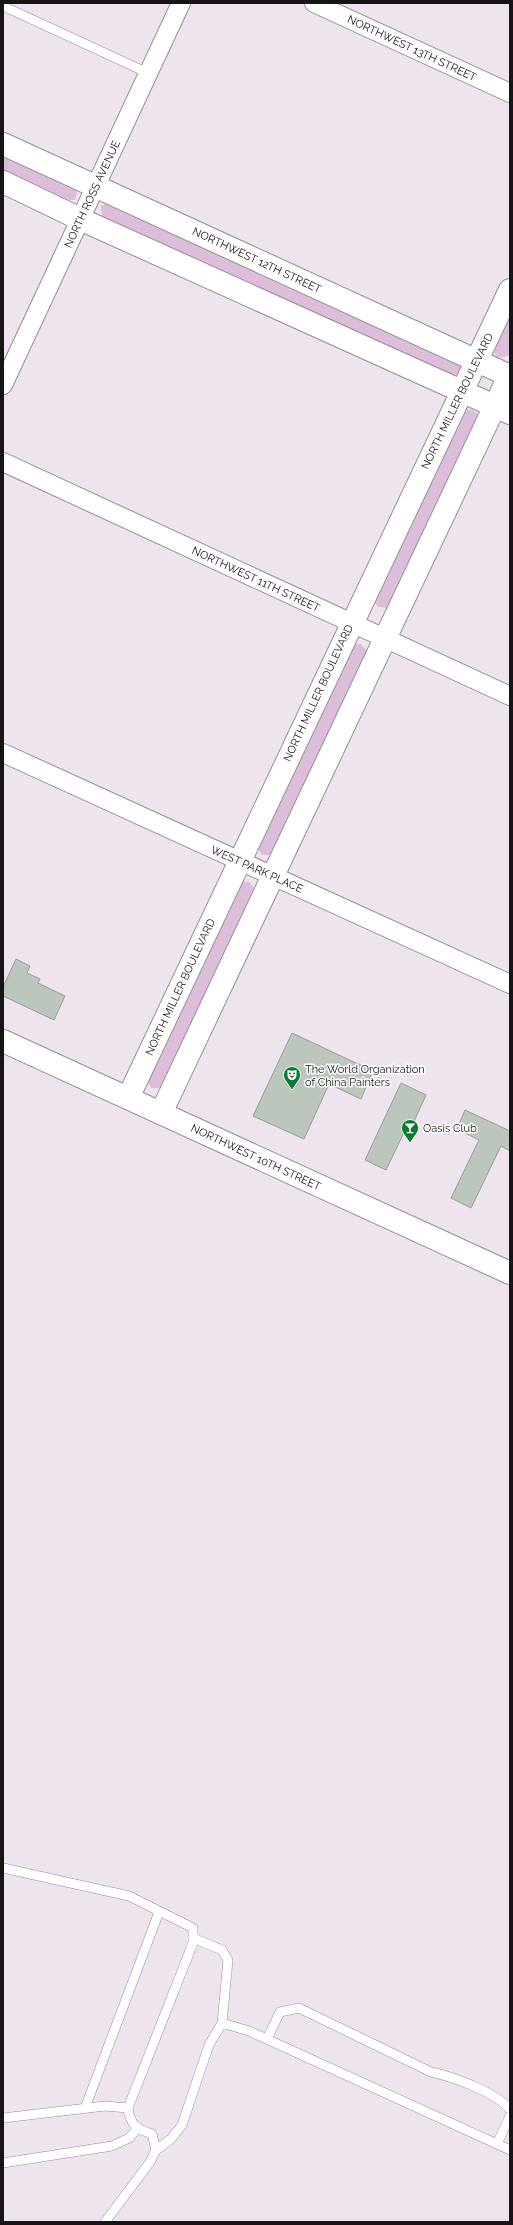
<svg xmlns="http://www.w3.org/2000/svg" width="513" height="2225" viewBox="0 0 513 2225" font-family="Raleway,sans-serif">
	<rect width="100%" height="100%" fill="#ede4ed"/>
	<g fill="#dcbedb">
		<path d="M3,155L76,189L77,193L75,200H68L3,171Z"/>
		<path d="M107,203L460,365L461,368L457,374L450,375L102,216L101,206Z"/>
		<path d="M510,309V355L501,358L496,356L492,348Z"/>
		<path d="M464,409L472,410L479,415L392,604L387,608L378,607L373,600Z"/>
		<path d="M352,644H361L367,652L273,855H262L257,847Z"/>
		<path d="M240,882H249L255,889L163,1086L160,1088H151L147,1080Z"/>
	</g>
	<g fill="#bdc6bd" stroke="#959e96">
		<path d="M16,959L30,966L27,973L40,979L38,983L65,996L54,1020L3,996V987Z"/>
		<path d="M292,1033L373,1071L361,1099L329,1084L304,1139L253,1116Z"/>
		<path d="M401,1083L426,1095L412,1126L408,1124L386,1170L365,1160Z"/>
		<path d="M465,1110L510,1131V1151L501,1146L471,1208L451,1198L479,1140L457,1129Z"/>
	</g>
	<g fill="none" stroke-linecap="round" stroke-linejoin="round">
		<defs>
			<g id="service">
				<path d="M3,6L148,73"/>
				<path d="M3,1868L129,1896L193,1928V1943L128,2108C130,2125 137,2129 152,2134L156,2150L150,2162L105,2222"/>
				<path d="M193,1938L222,1950L228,1960L222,2023"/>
				<path d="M267,2039L280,2012L299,2008L431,2072C454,2077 495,2092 510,2109"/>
				<path d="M85,2108L159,1912"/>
				<path d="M3,2118L105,2106L128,2108"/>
				<path d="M497,2144L510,2116"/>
				<path d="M156,2150L171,2139L182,2125L209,2045L222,2023L249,2031L510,2150"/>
				<path d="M3,2163L112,2146L129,2138L137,2129"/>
			</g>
			<g id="minor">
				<path d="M314,3L510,93"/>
				<path d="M3,385L181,3"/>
				<path d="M3,462L510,696"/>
				<path d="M3,753L510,984"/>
			</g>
			<g id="tertiary">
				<path d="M3,144L510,376"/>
				<path d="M3,182L80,219L510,413"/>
				<path d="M128,1098L510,290"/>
				<path d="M161,1113L510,374"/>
			</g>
			<path id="secondary" d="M3,1041L510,1273"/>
		</defs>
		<use href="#service" stroke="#968e96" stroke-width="10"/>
		<use href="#minor" stroke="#968e96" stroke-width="20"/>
		<use href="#tertiary" stroke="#968e96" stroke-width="24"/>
		<use href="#secondary" stroke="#968e96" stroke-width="24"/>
		<use href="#service" stroke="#fff" stroke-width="9"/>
		<use href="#minor" stroke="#fff" stroke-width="18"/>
		<use href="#tertiary" stroke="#fff" stroke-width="22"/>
		<use href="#secondary" stroke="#fff" stroke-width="22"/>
	</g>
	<defs>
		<symbol id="theatre-pin" viewBox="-11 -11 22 30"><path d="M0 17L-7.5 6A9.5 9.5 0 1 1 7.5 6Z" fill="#087b31" stroke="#fff"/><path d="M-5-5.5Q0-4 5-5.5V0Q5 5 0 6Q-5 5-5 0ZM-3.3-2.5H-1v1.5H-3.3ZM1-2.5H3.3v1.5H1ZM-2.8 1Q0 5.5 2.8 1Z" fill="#fff"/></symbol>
		<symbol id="bar-pin" viewBox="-11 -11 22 30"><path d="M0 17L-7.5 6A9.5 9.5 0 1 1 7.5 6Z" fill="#087b31" stroke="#fff"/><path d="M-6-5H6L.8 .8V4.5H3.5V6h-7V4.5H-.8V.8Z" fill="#fff"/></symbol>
	</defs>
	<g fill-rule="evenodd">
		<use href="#theatre-pin" x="282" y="1065" width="20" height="27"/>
		<use href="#bar-pin" x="400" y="1118" width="20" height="27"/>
	</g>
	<g text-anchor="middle" stroke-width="3" stroke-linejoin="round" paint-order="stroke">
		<g font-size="11" fill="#171416" stroke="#fff">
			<text transform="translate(412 48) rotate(25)" y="4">NORTHWEST 13TH STREET</text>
			<text transform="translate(92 194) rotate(-65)" y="4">NORTH ROSS AVENUE</text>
			<text transform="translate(257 260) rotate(25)" y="4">NORTHWEST 12TH STREET</text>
			<text transform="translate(457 401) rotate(-64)" y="4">NORTH MILLER BOULEVARD</text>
			<text transform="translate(256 579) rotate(25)" y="4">NORTHWEST 11TH STREET</text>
			<text transform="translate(318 693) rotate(-65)" y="4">NORTH MILLER BOULEVARD</text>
			<text transform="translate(257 869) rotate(24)" y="4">WEST PARK PLACE</text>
			<text transform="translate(180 987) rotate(-65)" y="4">NORTH MILLER BOULEVARD</text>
			<text transform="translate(256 1157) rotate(25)" y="4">NORTHWEST 10TH STREET</text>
		</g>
		<g font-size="11" fill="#171416" stroke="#fff" text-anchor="start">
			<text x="305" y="1073">The World Organization<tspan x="305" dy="13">of China Painters</tspan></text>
			<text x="423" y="1132">Oasis Club</text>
		</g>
	</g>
	<rect width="513" height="2225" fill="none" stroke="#171416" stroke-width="8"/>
</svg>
